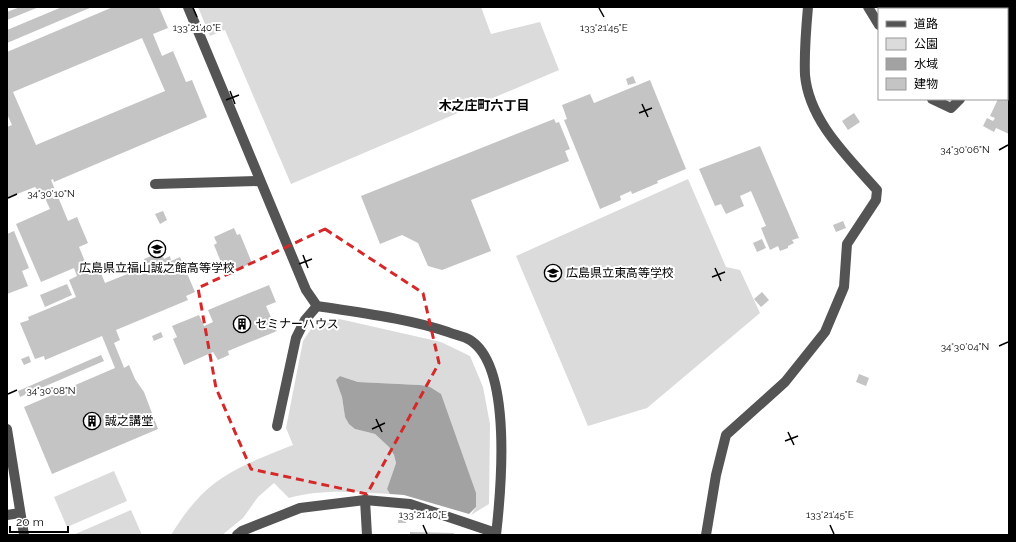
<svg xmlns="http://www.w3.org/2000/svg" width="1016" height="542" viewBox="0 0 1016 542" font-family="Raleway,'Noto Sans JP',sans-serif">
	<rect width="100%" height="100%" fill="#fff"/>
	<g fill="#dbdbdb">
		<path d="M198,7H481L491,34L540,22L559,70L291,184L225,30L210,36Z"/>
		<path d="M688,179L726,267L740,270L760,313L647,408L588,426L516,256Z"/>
		<path d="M335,318L441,342L470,356L483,387L490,424L489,504L471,515L476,507L420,385L358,382L340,376L337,380L342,397L345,417L355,429L375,434L389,447L394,455L396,463L387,489L390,494C356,492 322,489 289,498L274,483L258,497L243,518L222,535H171C178,524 185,513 194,503C219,472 258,459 293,445L286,428L303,341L311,329Z"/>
		<path d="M114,471L127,501L67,527L54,497Z"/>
		<path d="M131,510L142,535H73Z"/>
	</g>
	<path fill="#a2a2a2" d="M340,376L358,382L420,385L430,387L441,394L476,493V507L469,514L404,495L390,494L387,489L396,463L394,455L389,447L375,434L355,429L349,424L345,417L342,397L336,380Z"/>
	<g fill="#c4c4c4" fill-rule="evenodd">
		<path d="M20,7H39L7,20V12Z"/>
		<path d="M62,7H92L7,43V30Z"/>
		<path d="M113,7H159L168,28L153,34L162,56L173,51L186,82L192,80L207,117L54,182L53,179L51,180L68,221L77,217L88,243L79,247L89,271L99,268L105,283L147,266L144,259L161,252L164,259L170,256L171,261L180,257L195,292L186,296L188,300L116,330L120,340L114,343L123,365L124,368L129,365L135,379L144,392L158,429L52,474L24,407L115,368L102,336L45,360L44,356L35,359L20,323L29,320L28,317L76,297L69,280L77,276L74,268L41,282L16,224L50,209L45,198L35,187L7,198V127L12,125L7,114V52ZM142,38L165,91L36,145L13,92Z"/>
		<path d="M953,7H1002L1004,9H953Z"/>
		<path d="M633,76L636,83L628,85L626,79Z"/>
		<path d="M1009,77V134L996,128L994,132L983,126L987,118L993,121L995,118L990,116L998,99H1007V81Z"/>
		<path d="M650,80L686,169L657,181L658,183L632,194L631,191L620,196L621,200L600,209L564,120L567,119L562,105L590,94L594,103Z"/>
		<path d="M854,113L860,122L848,130L842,121Z"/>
		<path d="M554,119L556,123L559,122L570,149L565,151L569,161L471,200L491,251L442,270L428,266L418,243L402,235L380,244L361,196Z"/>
		<path d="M760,146L799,238L792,240L794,243L788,246V248L780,251L778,246L770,250L761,228L766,226L751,191L740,196L744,206L726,214L721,204L715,206L699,169Z"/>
		<path d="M163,211L167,220L160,224L155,214Z"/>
		<path d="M843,221L846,228L836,232L833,225Z"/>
		<path d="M234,228L237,235L240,234L252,263L226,274L214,245L217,243L214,237Z"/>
		<path d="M14,231L29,268L22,271L28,286L7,294V234Z"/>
		<path d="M762,239L766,248L757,252L753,243Z"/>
		<path d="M67,284L72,295L45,307L40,295Z"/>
		<path d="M269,285L276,302L266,306L277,331L228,351L229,355L218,360L213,352L184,365L173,339L177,337L172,326L199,315L204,326L213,322L208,310Z"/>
		<path d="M762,292L769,300L761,307L754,299Z"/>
		<path d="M161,332L163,337L154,341L152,336Z"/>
		<path d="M101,355L104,361L20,397L18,391Z"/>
		<path d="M29,356L31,362L24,365L21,359Z"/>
		<path d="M859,374L869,378L866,386L856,382Z"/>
		<rect x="398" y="516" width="8" height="7"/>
		<path d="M410,532L454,533V535H410Z"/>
	</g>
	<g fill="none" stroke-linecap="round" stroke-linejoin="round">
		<g stroke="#545454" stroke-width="10">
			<path d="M188,7L306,290L317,306C361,313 406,318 448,332C455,335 464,336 470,340C513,367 501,491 496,535"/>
			<path d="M868,7L879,25"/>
			<path d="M1007,49L1009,47"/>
			<path d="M932,99L951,108L960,99"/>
			<path d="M155,184L260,181"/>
			<path d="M277,426L296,338L305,320L317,306"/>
			<path d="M7,429L24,535"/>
			<path d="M365,500L367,535"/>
			<path d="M7,515L20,513"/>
			<path d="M237,535L242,531L300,508L365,500L410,504L496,533"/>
			<path d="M706,535L716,475L726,435L785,382L825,332L844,287L847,244L876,200L877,190C848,157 809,121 805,75C804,52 806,29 808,7"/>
		</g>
	</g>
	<path fill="none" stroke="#d62828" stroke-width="3" stroke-dasharray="8 5" stroke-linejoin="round" d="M325,229L423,293L439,363L367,494L251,469L216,388L198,288Z"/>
	<path fill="none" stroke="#000" stroke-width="1.5" d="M193,8L197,17M599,8L604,17M230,91L235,104M226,100L239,95M642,104L648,117M639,113L652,108M999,150L1008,145M8,198L17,194M303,255L308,268M299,264L312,259M715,268L721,281M712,277L725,272M999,346L1008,342M8,394L17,390M376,419L382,432M372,429L385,423M788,432L794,445M785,441L798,436M423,525L427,534M830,525L834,534"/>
	<defs>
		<symbol id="school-ring" viewBox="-11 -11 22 22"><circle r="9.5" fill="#fff" stroke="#000" stroke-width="1.5"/><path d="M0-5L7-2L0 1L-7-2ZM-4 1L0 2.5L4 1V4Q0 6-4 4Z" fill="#000"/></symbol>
		<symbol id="building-ring" viewBox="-11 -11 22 22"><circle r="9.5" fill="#fff" stroke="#000" stroke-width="1.5"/><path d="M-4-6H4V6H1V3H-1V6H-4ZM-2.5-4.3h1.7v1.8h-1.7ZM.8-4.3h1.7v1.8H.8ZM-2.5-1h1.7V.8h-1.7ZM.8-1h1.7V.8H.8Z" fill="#000"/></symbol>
	</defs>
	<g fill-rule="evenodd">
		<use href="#school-ring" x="147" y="239" width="20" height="20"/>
		<use href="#school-ring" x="543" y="263" width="20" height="20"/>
		<use href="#building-ring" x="232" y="314" width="20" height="20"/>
		<use href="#building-ring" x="82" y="411" width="20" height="20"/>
	</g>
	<g text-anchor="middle" stroke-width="4" stroke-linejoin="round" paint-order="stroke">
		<g font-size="12" fill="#000" stroke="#fff" text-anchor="start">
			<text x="157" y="272" text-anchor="middle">広島県立福山誠之館高等学校</text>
			<text x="566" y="277">広島県立東高等学校</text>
			<text x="255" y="328">セミナーハウス</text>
			<text x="105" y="425">誠之講堂</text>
		</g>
		<g font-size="13" font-weight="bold" fill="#000" stroke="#fff">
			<text x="484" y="110">木之庄町六丁目</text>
		</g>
	</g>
	<g font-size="10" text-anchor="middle" fill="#000" stroke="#fff" stroke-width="4" stroke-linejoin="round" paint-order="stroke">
		<text x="197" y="31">133°21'40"E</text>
		<text x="604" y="31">133°21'45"E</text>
		<text x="965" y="153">34°30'06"N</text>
		<text x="51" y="197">34°30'10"N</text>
		<text x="965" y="350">34°30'04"N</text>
		<text x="51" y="394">34°30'08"N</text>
		<text x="423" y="518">133°21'40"E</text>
		<text x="830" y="518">133°21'45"E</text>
	</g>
	<rect width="1016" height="542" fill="none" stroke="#000000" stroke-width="16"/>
	<rect x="878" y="8" width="130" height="92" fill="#ffffff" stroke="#999999"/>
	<rect x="886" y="21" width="20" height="6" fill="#545454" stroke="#999999"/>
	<text x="914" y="28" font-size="12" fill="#000000">道路</text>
	<rect x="886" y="38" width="20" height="12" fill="#dbdbdb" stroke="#999999"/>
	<text x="914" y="48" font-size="12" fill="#000000">公園</text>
	<rect x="886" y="58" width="20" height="12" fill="#a2a2a2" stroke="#999999"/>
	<text x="914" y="68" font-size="12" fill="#000000">水域</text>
	<rect x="886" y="78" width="20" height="12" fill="#c4c4c4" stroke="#999999"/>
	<text x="914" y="88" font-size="12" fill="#000000">建物</text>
	<path d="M10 526v6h58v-6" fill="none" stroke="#000000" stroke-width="2"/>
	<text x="16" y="526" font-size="12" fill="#000000" stroke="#ffffff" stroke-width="3" paint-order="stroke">20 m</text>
</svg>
